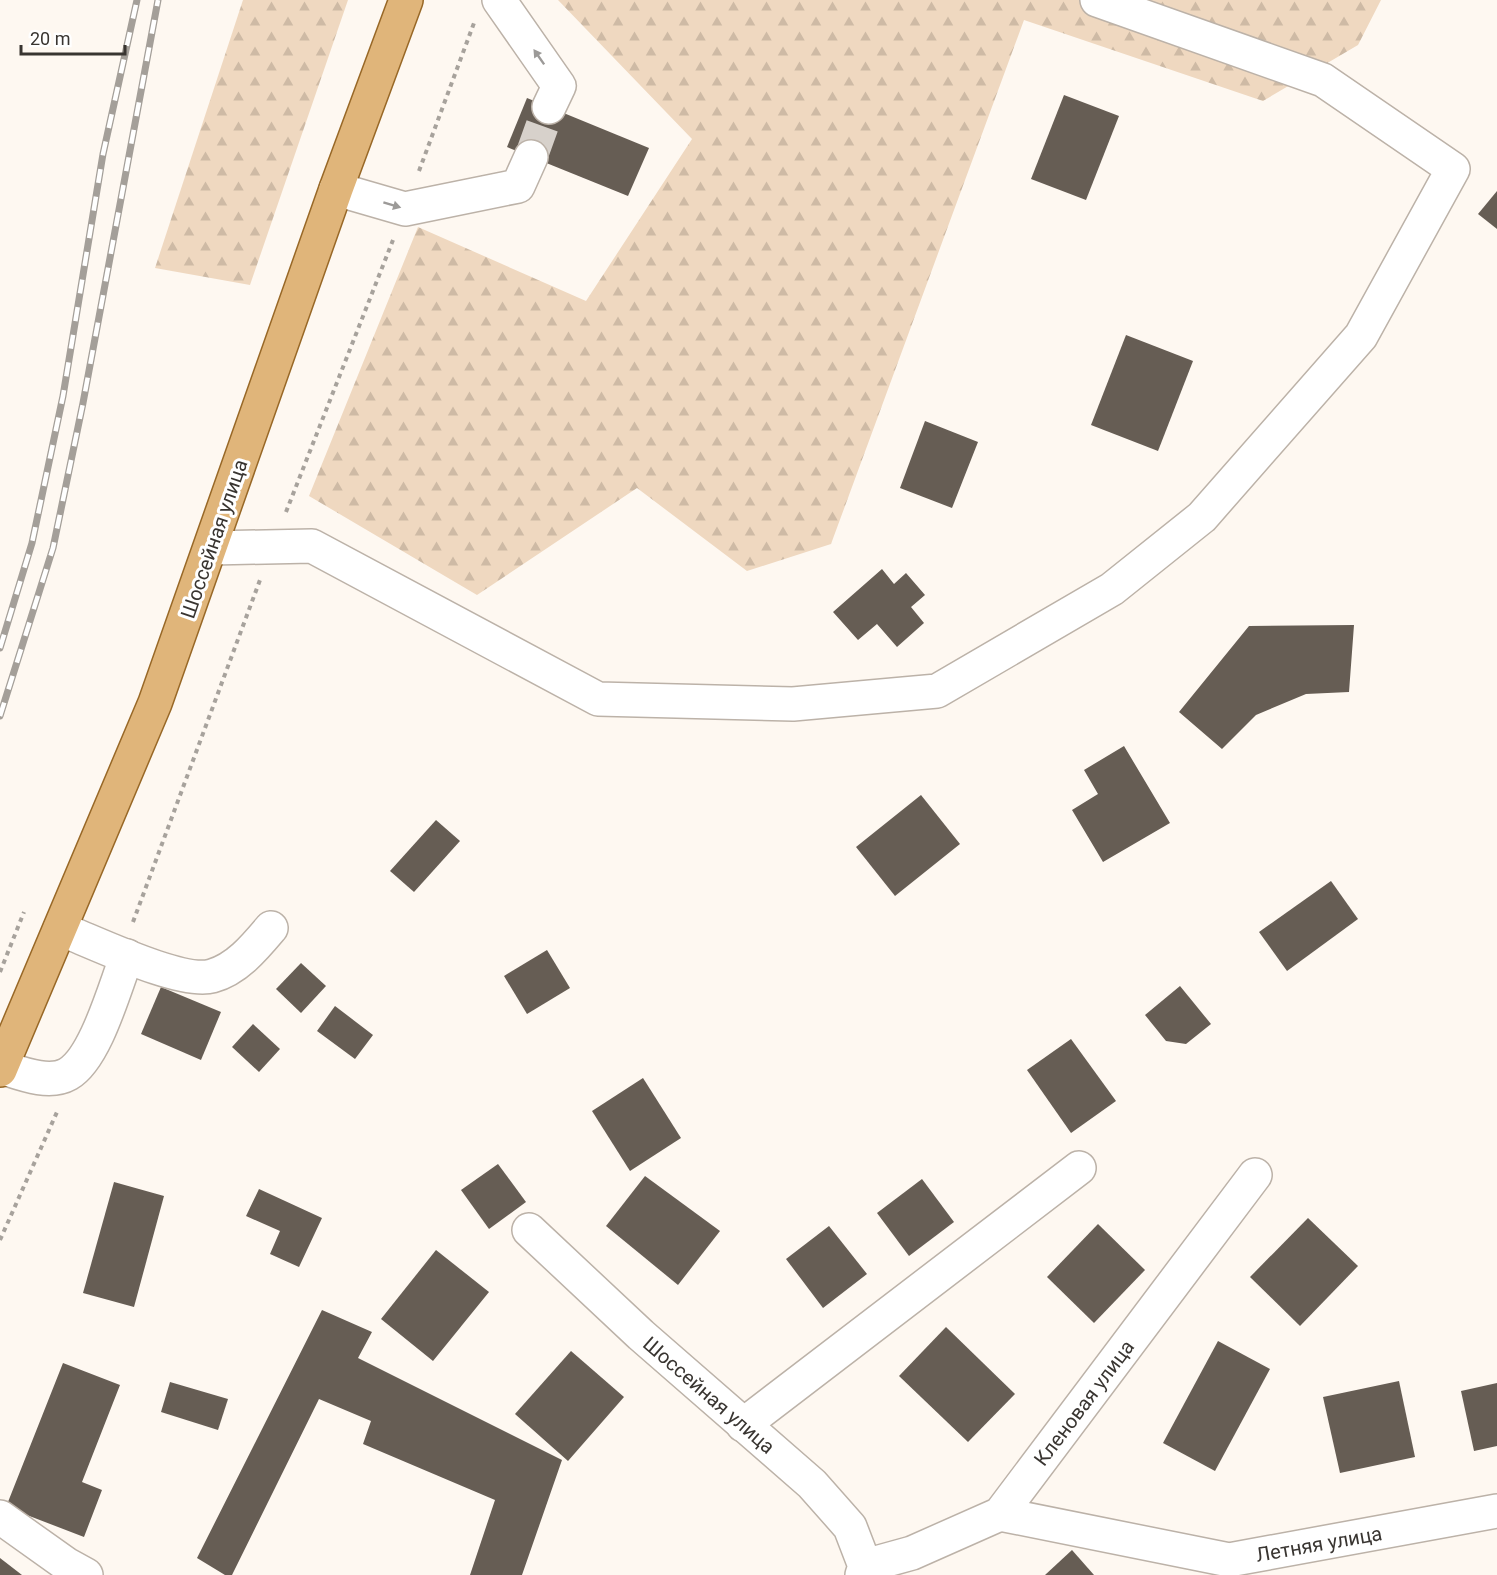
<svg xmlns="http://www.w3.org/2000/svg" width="1497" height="1575" viewBox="0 0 1497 1575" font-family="Roboto,sans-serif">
	<defs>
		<pattern id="forest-firs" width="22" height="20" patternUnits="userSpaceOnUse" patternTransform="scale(1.5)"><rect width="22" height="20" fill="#efd8c0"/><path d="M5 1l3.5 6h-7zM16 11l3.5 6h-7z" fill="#cebaa5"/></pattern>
	</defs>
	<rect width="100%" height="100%" fill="#fef8f1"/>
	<g fill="url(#forest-firs)">
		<path d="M243,0H348L250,285L155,268Z"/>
		<path d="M558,0H1381L1358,45L1263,101L1024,20L831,544L747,571L637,488L477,595L309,496L418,227L586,301L692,139Z"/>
	</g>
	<g fill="#665d54">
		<path d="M1064,95L1119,116L1086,200L1031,179Z"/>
		<path d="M527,98L649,148L628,196L507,147Z"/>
		<path d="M1497,191V229L1478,214Z"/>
		<path d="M1126,335L1193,361L1158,451L1091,425Z"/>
		<path d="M925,421L978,442L952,508L900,488Z"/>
		<path d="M882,569L894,584L906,573L925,595L911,607L924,623L897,647L877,624L858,640L833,612Z"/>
		<path d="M1354,625L1349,692L1306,694L1256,715L1222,749L1179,712L1249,626Z"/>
		<path d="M1124,746L1170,823L1103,862L1072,810L1098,794L1084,770Z"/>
		<path d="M921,795L960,844L895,896L856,847Z"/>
		<path d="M436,820L460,841L414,892L390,871Z"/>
		<path d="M1331,881L1358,919L1287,971L1259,932Z"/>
		<path d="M547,950L570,988L527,1014L504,976Z"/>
		<path d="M301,963L326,986L301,1013L276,989Z"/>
		<path d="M1180,986L1211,1024L1186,1044L1166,1041L1145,1015Z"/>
		<path d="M161,987L221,1012L201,1060L141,1034Z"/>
		<path d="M335,1006L373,1035L355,1059L317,1031Z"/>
		<path d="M253,1024L280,1049L259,1072L232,1047Z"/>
		<path d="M1071,1039L1116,1101L1071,1133L1027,1070Z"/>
		<path d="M643,1078L681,1138L630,1171L592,1111Z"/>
		<path d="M498,1164L526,1202L489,1229L461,1190Z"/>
		<path d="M645,1176L720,1231L678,1285L606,1226Z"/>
		<path d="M922,1179L954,1222L909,1256L877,1213Z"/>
		<path d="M114,1182L164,1196L134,1307L83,1293Z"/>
		<path d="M259,1189L322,1218L299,1267L270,1254L280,1231L246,1216Z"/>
		<path d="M1308,1218L1358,1266L1300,1326L1250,1277Z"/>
		<path d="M1098,1224L1145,1270L1094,1323L1047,1277Z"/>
		<path d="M829,1226L867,1274L823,1308L786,1259Z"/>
		<path d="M436,1250L489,1292L433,1361L381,1319Z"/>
		<path d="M322,1310L372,1332L358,1358L562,1460L522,1575H470L495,1500L363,1444L371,1421L319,1399L232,1575H225L197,1558Z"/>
		<path d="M946,1327L1015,1394L968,1442L899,1376Z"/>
		<path d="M1218,1341L1270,1369L1215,1471L1163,1443Z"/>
		<path d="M571,1351L624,1397L568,1461L515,1414Z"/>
		<path d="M63,1363L120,1385L82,1482L102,1490L84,1537L6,1507Z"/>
		<path d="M1399,1381L1415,1457L1340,1473L1323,1397Z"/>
		<path d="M170,1382L228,1399L218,1430L161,1412Z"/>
		<path d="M1497,1383V1446L1474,1451L1461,1391Z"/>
		<path d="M1072,1550L1094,1575H1045Z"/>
		<path d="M0,1558L22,1575H0Z"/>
	</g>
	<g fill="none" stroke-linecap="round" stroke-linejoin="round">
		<path stroke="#d7d1cb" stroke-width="33" stroke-dasharray="33 16" stroke-linecap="butt" d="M531,157L549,107"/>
		<defs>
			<g id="minor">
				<path d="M499,0L559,86L549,107"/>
				<path d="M336,189L405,209L518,186L531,157"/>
				<path d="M211,548L312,546L598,699L793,704L937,691L1112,589L1202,517L1361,336L1453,169L1323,80L1097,0"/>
				<path d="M60,929C92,941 181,985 212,976C237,969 255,947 271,928"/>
				<path d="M1,1067C20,1073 49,1085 68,1074C96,1058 115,986 127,956"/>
				<path d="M529,1230L641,1335L812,1484L850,1527L865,1566L862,1575"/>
				<path d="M743,1425L1079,1168"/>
				<path d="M1000,1514L1229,1560L1497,1511"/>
				<path d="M0,1517L66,1564L86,1575"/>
				<path d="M865,1566L912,1553L1000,1514L1255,1175"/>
			</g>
			<path id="major" d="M0,1070L155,703L336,189L406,0"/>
		</defs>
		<use href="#minor" stroke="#bcb2a8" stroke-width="36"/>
		<use href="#major" stroke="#986827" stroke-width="36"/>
		<g stroke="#a7a29c" stroke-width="4" stroke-dasharray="4.5 4.5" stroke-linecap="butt">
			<path d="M419,171L474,23"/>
			<path d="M286,512L393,240"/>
			<path d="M133,922L260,580"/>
			<path d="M0,972L24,912"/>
			<path d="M0,1240L57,1112"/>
		</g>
		<use href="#minor" stroke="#fff" stroke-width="33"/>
		<use href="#major" stroke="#e0b57a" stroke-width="33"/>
		<defs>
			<g id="rail">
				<path d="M0,648L32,543L63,396L103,154L137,0"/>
				<path d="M0,716L53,548L83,403L158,0"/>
			</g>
		</defs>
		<use href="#rail" stroke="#a49f99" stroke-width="7"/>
		<use href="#rail" stroke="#fff" stroke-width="4.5" stroke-dasharray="14" stroke-linecap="butt"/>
	</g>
	<defs><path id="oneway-solid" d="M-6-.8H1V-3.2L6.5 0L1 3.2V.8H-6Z" transform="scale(1.5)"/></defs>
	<g fill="#9c9a98">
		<use href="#oneway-solid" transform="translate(539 57) rotate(-125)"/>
		<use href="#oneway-solid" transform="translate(392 205) rotate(17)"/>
	</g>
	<g text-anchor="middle" stroke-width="6" stroke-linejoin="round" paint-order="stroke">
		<g font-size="20" fill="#393531" stroke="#fff">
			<text transform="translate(214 539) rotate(-71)" y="7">Шоссейная улица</text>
			<text transform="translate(709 1395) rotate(41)" y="7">Шоссейная улица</text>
			<text transform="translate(1084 1403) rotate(-53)" y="7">Кленовая улица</text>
			<text transform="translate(1319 1544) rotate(-10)" y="7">Летняя улица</text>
		</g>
	</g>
	<path d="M21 45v9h104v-9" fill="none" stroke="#393531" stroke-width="3"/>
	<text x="30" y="45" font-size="18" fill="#393531" stroke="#ffffff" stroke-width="4.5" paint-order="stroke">20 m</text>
</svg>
